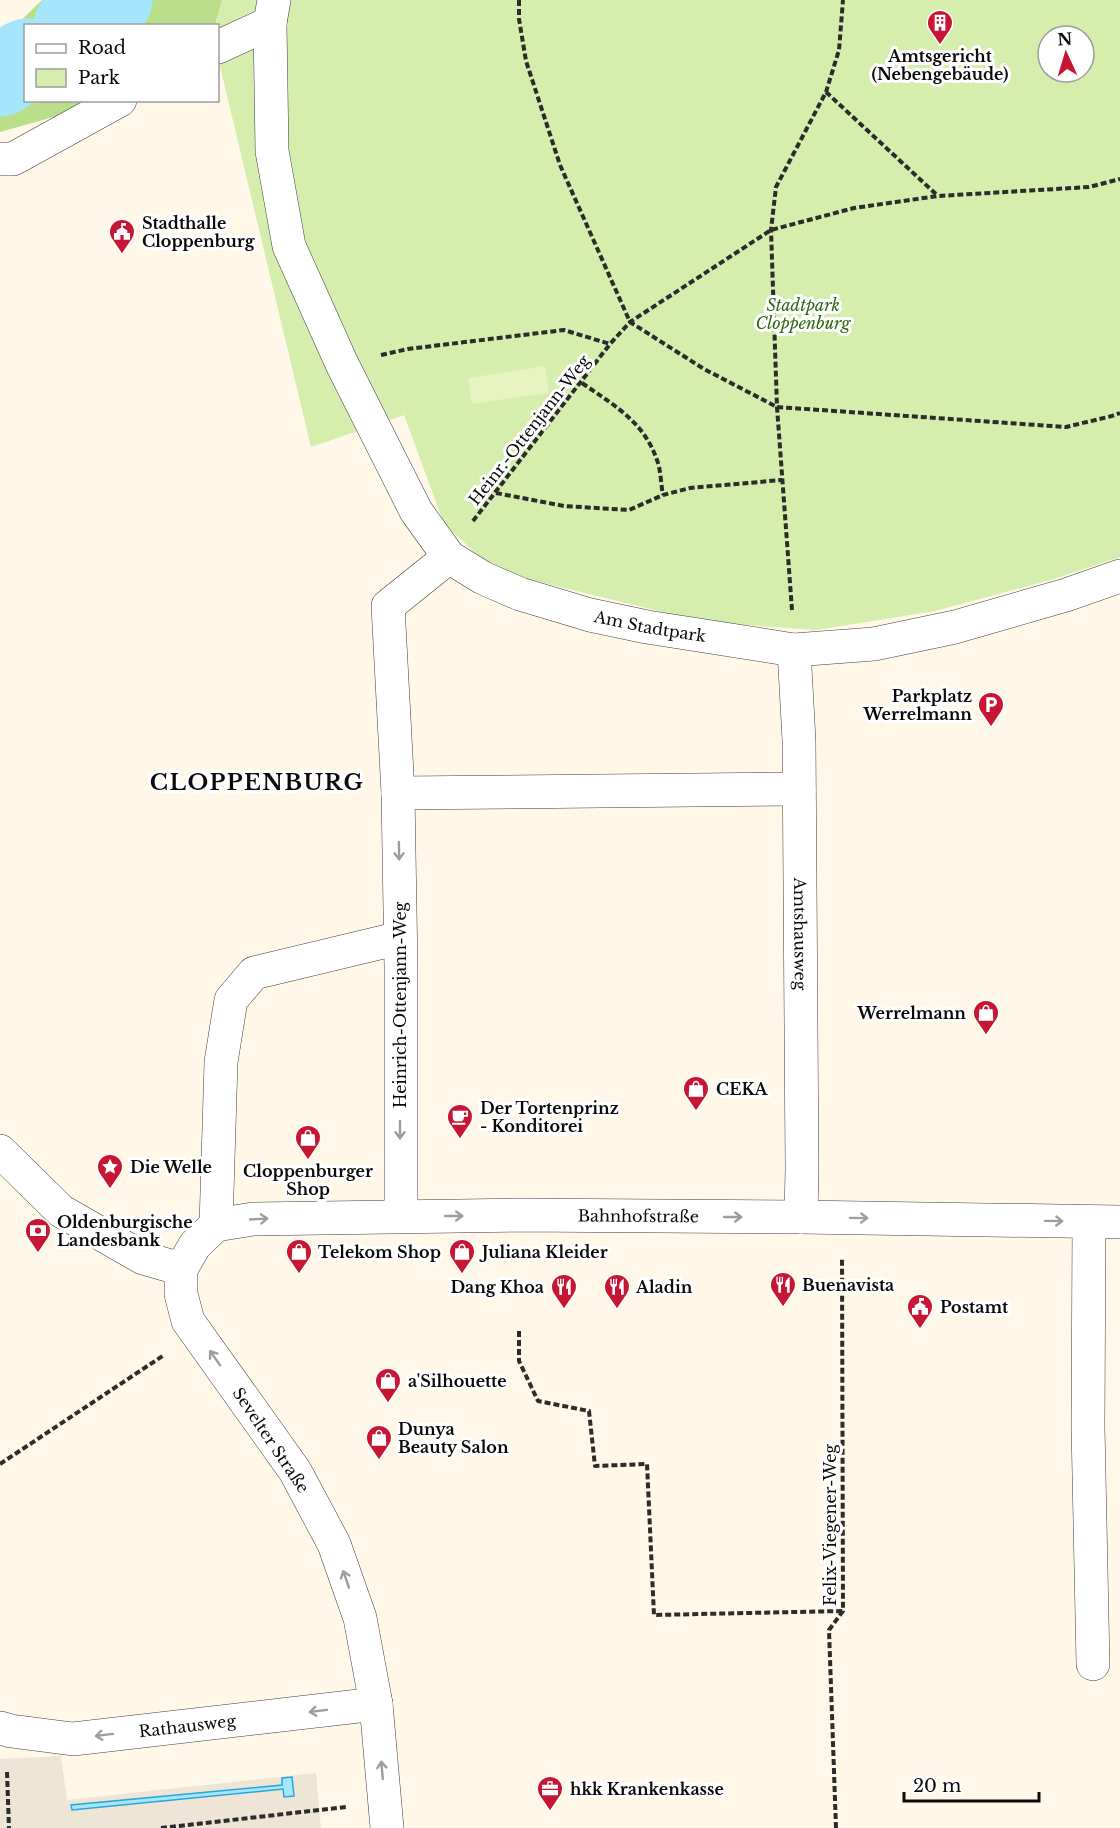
<svg xmlns="http://www.w3.org/2000/svg" width="1120" height="1828" viewBox="0 0 1120 1828" font-family="'Libre Baskerville',serif">
	<rect width="100%" height="100%" fill="#fff7e7"/>
	<path fill="#d5edad" fill-rule="evenodd" d="M222,0H1120V557L1054,579L935,611L816,630L704,622L495,571L444,524L404,415L311,447L218,58V26H215ZM1048,36H1084V72H1048Z"/>
	<path fill="#badf8b" d="M42,0H222L215,25L26,26V100L89,101L64,114L0,132V41Z"/>
	<path fill="#e7f3c0" d="M545,366L549,393L472,404L468,378Z"/>
	<path fill="#eee5d7" d="M61,1756L67,1800L316,1773L321,1828H0V1759Z"/>
	<path fill="#a6e6fc" stroke="#26a7da" stroke-width="1.5" d="M292,1777L294,1796L284,1797L283,1789L72,1810L71,1805L282,1785V1778Z"/>
	<g fill="none" stroke-linecap="round" stroke-linejoin="round">
		<g stroke="#a6e6fc" stroke-width="81">
			<path d="M74,26L112,0"/>
			<path d="M0,76L26,59"/>
		</g>
		<defs>
			<g id="minor">
				<path id="s1" d="M274,0L270,23L272,151L289,246L342,364L416,511L449,557L483,578L520,594L590,615L647,627L794,650L874,644L955,627L1066,595L1120,576"/>
				<path d="M218,47L270,23"/>
				<path d="M0,159H13L120,100"/>
				<path id="s2" d="M794,650L799,740L802,1168L801,1217"/>
				<path d="M398,793L799,789"/>
				<path d="M0,1151L61,1211L143,1258L181,1269"/>
				<path d="M401,1216V968L398,793L388,606L449,557"/>
				<path d="M1089,1222L1088,1427L1093,1664"/>
				<path d="M216,1225L221,1062L231,1000L254,973L400,938"/>
				<path id="s3" d="M0,1728L11,1731L73,1739L376,1704"/>
				<path id="s4" d="M387,1828L376,1704L360,1618L334,1544L295,1471L188,1321L181,1294V1269L195,1245L216,1225L253,1219L519,1215L801,1217L1120,1222"/>
			</g>
		</defs>
		<use href="#minor" stroke="#3d3d3d" stroke-width="34"/>
		<g stroke="#2c2c2c" stroke-width="4" stroke-dasharray="6 3" stroke-linecap="butt">
			<path d="M519,0V19L526,61L560,165L630,322L704,369L777,407L1066,427L1112,416L1120,413"/>
			<path d="M826,92L938,196"/>
			<path d="M381,355L408,349L564,330L610,344"/>
			<path d="M582,383C615,406 645,422 658,463C661,473 661,485 663,495"/>
			<path d="M496,493L564,506L629,510L663,495L690,488L782,480"/>
			<path d="M473,521L610,344L630,322L771,230L854,208L938,196L1089,187L1120,179"/>
			<path d="M792,610L777,407L771,230L776,187L826,92L839,50L843,0"/>
			<path d="M519,1331V1361L538,1401L589,1411L595,1466L647,1464L654,1615L843,1611"/>
			<path d="M0,1464L164,1355"/>
			<path d="M7,1772L9,1828"/>
			<path d="M161,1828L346,1807"/>
			<path d="M836,1828L829,1630L843,1611L842,1258"/>
		</g>
		<use href="#minor" stroke="#fff" stroke-width="33"/>
	</g>
	<defs><path id="oneway-shaft" d="M-6 0H5M1.5-3L5.5 0L1.5 3" fill="none" stroke-width="1.6" stroke-linecap="round" stroke-linejoin="round" transform="scale(1.5)"/></defs>
	<g stroke="#9d9d9d">
		<use href="#oneway-shaft" transform="translate(399 851) rotate(89)"/>
		<use href="#oneway-shaft" transform="translate(400 1130) rotate(90)"/>
		<use href="#oneway-shaft" transform="translate(454 1216)"/>
		<use href="#oneway-shaft" transform="translate(733 1217)"/>
		<use href="#oneway-shaft" transform="translate(859 1218) rotate(1)"/>
		<use href="#oneway-shaft" transform="translate(259 1219) rotate(-3)"/>
		<use href="#oneway-shaft" transform="translate(1054 1221) rotate(1)"/>
		<use href="#oneway-shaft" transform="translate(215 1358) rotate(-125)"/>
		<use href="#oneway-shaft" transform="translate(346 1579) rotate(-109)"/>
		<use href="#oneway-shaft" transform="translate(318 1711) rotate(173)"/>
		<use href="#oneway-shaft" transform="translate(104 1735) rotate(173)"/>
		<use href="#oneway-shaft" transform="translate(382 1770) rotate(-95)"/>
	</g>
	<defs>
		<symbol id="building-pin" viewBox="-11 -11 22 30"><path d="M0 17L-7.5 6A9.5 9.5 0 1 1 7.5 6Z" fill="#c61633" stroke="#fff"/><path d="M-4-6H4V6H1V3H-1V6H-4ZM-2.5-4.3h1.7v1.8h-1.7ZM.8-4.3h1.7v1.8H.8ZM-2.5-1h1.7V.8h-1.7ZM.8-1h1.7V.8H.8Z" fill="#fff"/></symbol>
		<symbol id="civic-pin" viewBox="-11 -11 22 30"><path d="M0 17L-7.5 6A9.5 9.5 0 1 1 7.5 6Z" fill="#c61633" stroke="#fff"/><path d="M-.6-6.5H3V-4.5H.6V-3L4-1V1h2V6H-6V1h2V-1L-.6-3ZM-1.2 2.5V6h2.4V2.5Z" fill="#fff"/></symbol>
		<symbol id="parking-pin" viewBox="-11 -11 22 30"><path d="M0 17L-7.5 6A9.5 9.5 0 1 1 7.5 6Z" fill="#c61633" stroke="#fff"/><path d="M-3.5-5.5H1a3.5 3.5 0 0 1 0 7H-1V5.5H-3.5ZM-1-3.4V-.6H.8a1.4 1.4 0 0 0 0-2.8Z" fill="#fff"/></symbol>
		<symbol id="shop-pin" viewBox="-11 -11 22 30"><path d="M0 17L-7.5 6A9.5 9.5 0 1 1 7.5 6Z" fill="#c61633" stroke="#fff"/><path d="M-5-2.5h2.3a2.7 3.5 0 0 1 5.4 0H5L5.5 6h-11ZM-1.5-2.5h3a1.5 2.3 0 0 0-3 0Z" fill="#fff"/></symbol>
		<symbol id="cafe-pin" viewBox="-11 -11 22 30"><path d="M0 17L-7.5 6A9.5 9.5 0 1 1 7.5 6Z" fill="#c61633" stroke="#fff"/><path d="M-5.5-4.5H6V0H3Q3 3.5 0 3.5H-2.5Q-5.5 3.5-5.5 0ZM3-3.2v2h1.7v-2ZM-6 4.5H4V6H-6Z" fill="#fff"/></symbol>
		<symbol id="sight-pin" viewBox="-11 -11 22 30"><path d="M0 17L-7.5 6A9.5 9.5 0 1 1 7.5 6Z" fill="#c61633" stroke="#fff"/><path d="M0-6L1.8-2.2L6-1.7L2.9 1.2L3.7 5.4L0 3.3L-3.7 5.4L-2.9 1.2L-6-1.7L-1.8-2.2Z" fill="#fff"/></symbol>
		<symbol id="bank-pin" viewBox="-11 -11 22 30"><path d="M0 17L-7.5 6A9.5 9.5 0 1 1 7.5 6Z" fill="#c61633" stroke="#fff"/><path d="M-6-4H6V4H-6ZM0-2.3a2.3 2.3 0 1 0 0 4.6a2.3 2.3 0 1 0 0-4.6Z" fill="#fff"/></symbol>
		<symbol id="restaurant-pin" viewBox="-11 -11 22 30"><path d="M0 17L-7.5 6A9.5 9.5 0 1 1 7.5 6Z" fill="#c61633" stroke="#fff"/><path d="M-5-6h1v4h1v-4h1v4h1v-4h1v5L-1.5 .5V6h-2V.5L-5-1ZM5-6V6H3V1.5H1.5Q1.5-4 5-6Z" fill="#fff"/></symbol>
		<symbol id="office-pin" viewBox="-11 -11 22 30"><path d="M0 17L-7.5 6A9.5 9.5 0 1 1 7.5 6Z" fill="#c61633" stroke="#fff"/><path d="M-6-3h4V-5.5h4V-3h4V5H-6ZM-1-4.5V-3h2v-1.5ZM-6 0V1H6V0Z" fill="#fff"/></symbol>
	</defs>
	<g fill-rule="evenodd">
		<use href="#building-pin" x="925" y="8" width="30" height="40"/>
		<use href="#civic-pin" x="107" y="217" width="30" height="40"/>
		<use href="#parking-pin" x="976" y="690" width="30" height="40"/>
		<use href="#shop-pin" x="971" y="998" width="30" height="40"/>
		<use href="#shop-pin" x="681" y="1074" width="30" height="40"/>
		<use href="#cafe-pin" x="445" y="1102" width="30" height="40"/>
		<use href="#shop-pin" x="293" y="1123" width="30" height="40"/>
		<use href="#sight-pin" x="95" y="1152" width="30" height="40"/>
		<use href="#bank-pin" x="23" y="1216" width="30" height="40"/>
		<use href="#shop-pin" x="284" y="1237" width="30" height="40"/>
		<use href="#shop-pin" x="447" y="1237" width="30" height="40"/>
		<use href="#restaurant-pin" x="768" y="1270" width="30" height="40"/>
		<use href="#restaurant-pin" x="549" y="1272" width="30" height="40"/>
		<use href="#restaurant-pin" x="602" y="1272" width="30" height="40"/>
		<use href="#civic-pin" x="905" y="1292" width="30" height="40"/>
		<use href="#shop-pin" x="373" y="1366" width="30" height="40"/>
		<use href="#shop-pin" x="364" y="1423" width="30" height="40"/>
		<use href="#office-pin" x="535" y="1774" width="30" height="40"/>
	</g>
	<g text-anchor="middle" stroke-width="6" stroke-linejoin="round" paint-order="stroke">
		<g font-size="16" font-weight="bold" fill="#0a0a0a" stroke="#fff" text-anchor="start">
			<text x="940" y="62" text-anchor="middle">Amtsgericht<tspan x="940" dy="18">(Nebengebäude)</tspan></text>
			<text x="142" y="229">Stadthalle<tspan x="142" dy="18">Cloppenburg</tspan></text>
			<text x="972" y="702" text-anchor="end">Parkplatz<tspan x="972" dy="18">Werrelmann</tspan></text>
			<text x="966" y="1019" text-anchor="end">Werrelmann</text>
			<text x="716" y="1095">CEKA</text>
			<text x="480" y="1114">Der Tortenprinz<tspan x="480" dy="18">- Konditorei</tspan></text>
			<text x="130" y="1173">Die Welle</text>
			<text x="308" y="1177" text-anchor="middle">Cloppenburger<tspan x="308" dy="18">Shop</tspan></text>
			<text x="57" y="1228">Oldenburgische<tspan x="57" dy="18">Landesbank</tspan></text>
			<text x="318" y="1258">Telekom Shop</text>
			<text x="482" y="1258">Juliana Kleider</text>
			<text x="802" y="1291">Buenavista</text>
			<text x="544" y="1293" text-anchor="end">Dang Khoa</text>
			<text x="636" y="1293">Aladin</text>
			<text x="940" y="1313">Postamt</text>
			<text x="408" y="1387">a'Silhouette</text>
			<text x="398" y="1435">Dunya<tspan x="398" dy="18">Beauty Salon</tspan></text>
			<text x="570" y="1795">hkk Krankenkasse</text>
		</g>
		<g font-size="16" font-style="italic" fill="#306615" stroke="#fff">
			<text x="803" y="311">Stadtpark<tspan x="803" dy="18">Cloppenburg</tspan></text>
		</g>
		<g font-size="16" fill="#0a0a0a" stroke="#fff">
			<text transform="translate(529 430) rotate(-52)" y="6">Heinr.-Ottenjann-Weg</text>
			<text dy="6" stroke="none"><textPath href="#s1" startOffset="813">Am Stadtpark</textPath></text>
			<text dy="6" stroke="none"><textPath href="#s2" startOffset="284">Amtshausweg</textPath></text>
			<text transform="translate(400 1005) rotate(-90)" y="6">Heinrich-Ottenjann-Weg</text>
			<text dy="6" stroke="none"><textPath href="#s4" startOffset="1090">Bahnhofstraße</textPath></text>
			<text transform="translate(271 1440) rotate(56)" y="6">Sevelter Straße</text>
			<text transform="translate(830 1525) rotate(-90)" y="6">Felix-Viegener-Weg</text>
			<text dy="6" stroke="none"><textPath href="#s3" startOffset="189">Rathausweg</textPath></text>
		</g>
		<g font-size="22" font-weight="bold" letter-spacing="1.5" fill="#0a0a0a" stroke="#fff">
			<text x="257" y="790">CLOPPENBURG</text>
		</g>
	</g>
	<rect x="24" y="24" width="195" height="78" fill="#ffffff" stroke="#9d9d9d" stroke-width="1.5"/>
	<rect x="36" y="44" width="30" height="9" fill="#ffffff" stroke="#9d9d9d" stroke-width="1.5"/>
	<text x="78" y="54" font-size="18" fill="#0a0a0a">Road</text>
	<rect x="36" y="69" width="30" height="18" fill="#d5edad" stroke="#9d9d9d" stroke-width="1.5"/>
	<text x="78" y="84" font-size="18" fill="#0a0a0a">Park</text>
	<g transform="translate(1066 54) rotate(356)"><circle r="28" fill="#ffffff" stroke="#9d9d9d" stroke-width="1.5"/>
	<path d="M0-4.5L10 22L0 15L-10 22Z" fill="#c61633"/>
	<text y="-9" font-size="16" font-weight="bold" text-anchor="middle" fill="#0a0a0a">N</text>
	</g>
	<path d="M904 1792v9h135v-9" fill="none" stroke="#0a0a0a" stroke-width="3"/>
	<text x="913" y="1792" font-size="18" fill="#0a0a0a" stroke="#ffffff" stroke-width="4.5" paint-order="stroke">20 m</text>
</svg>
